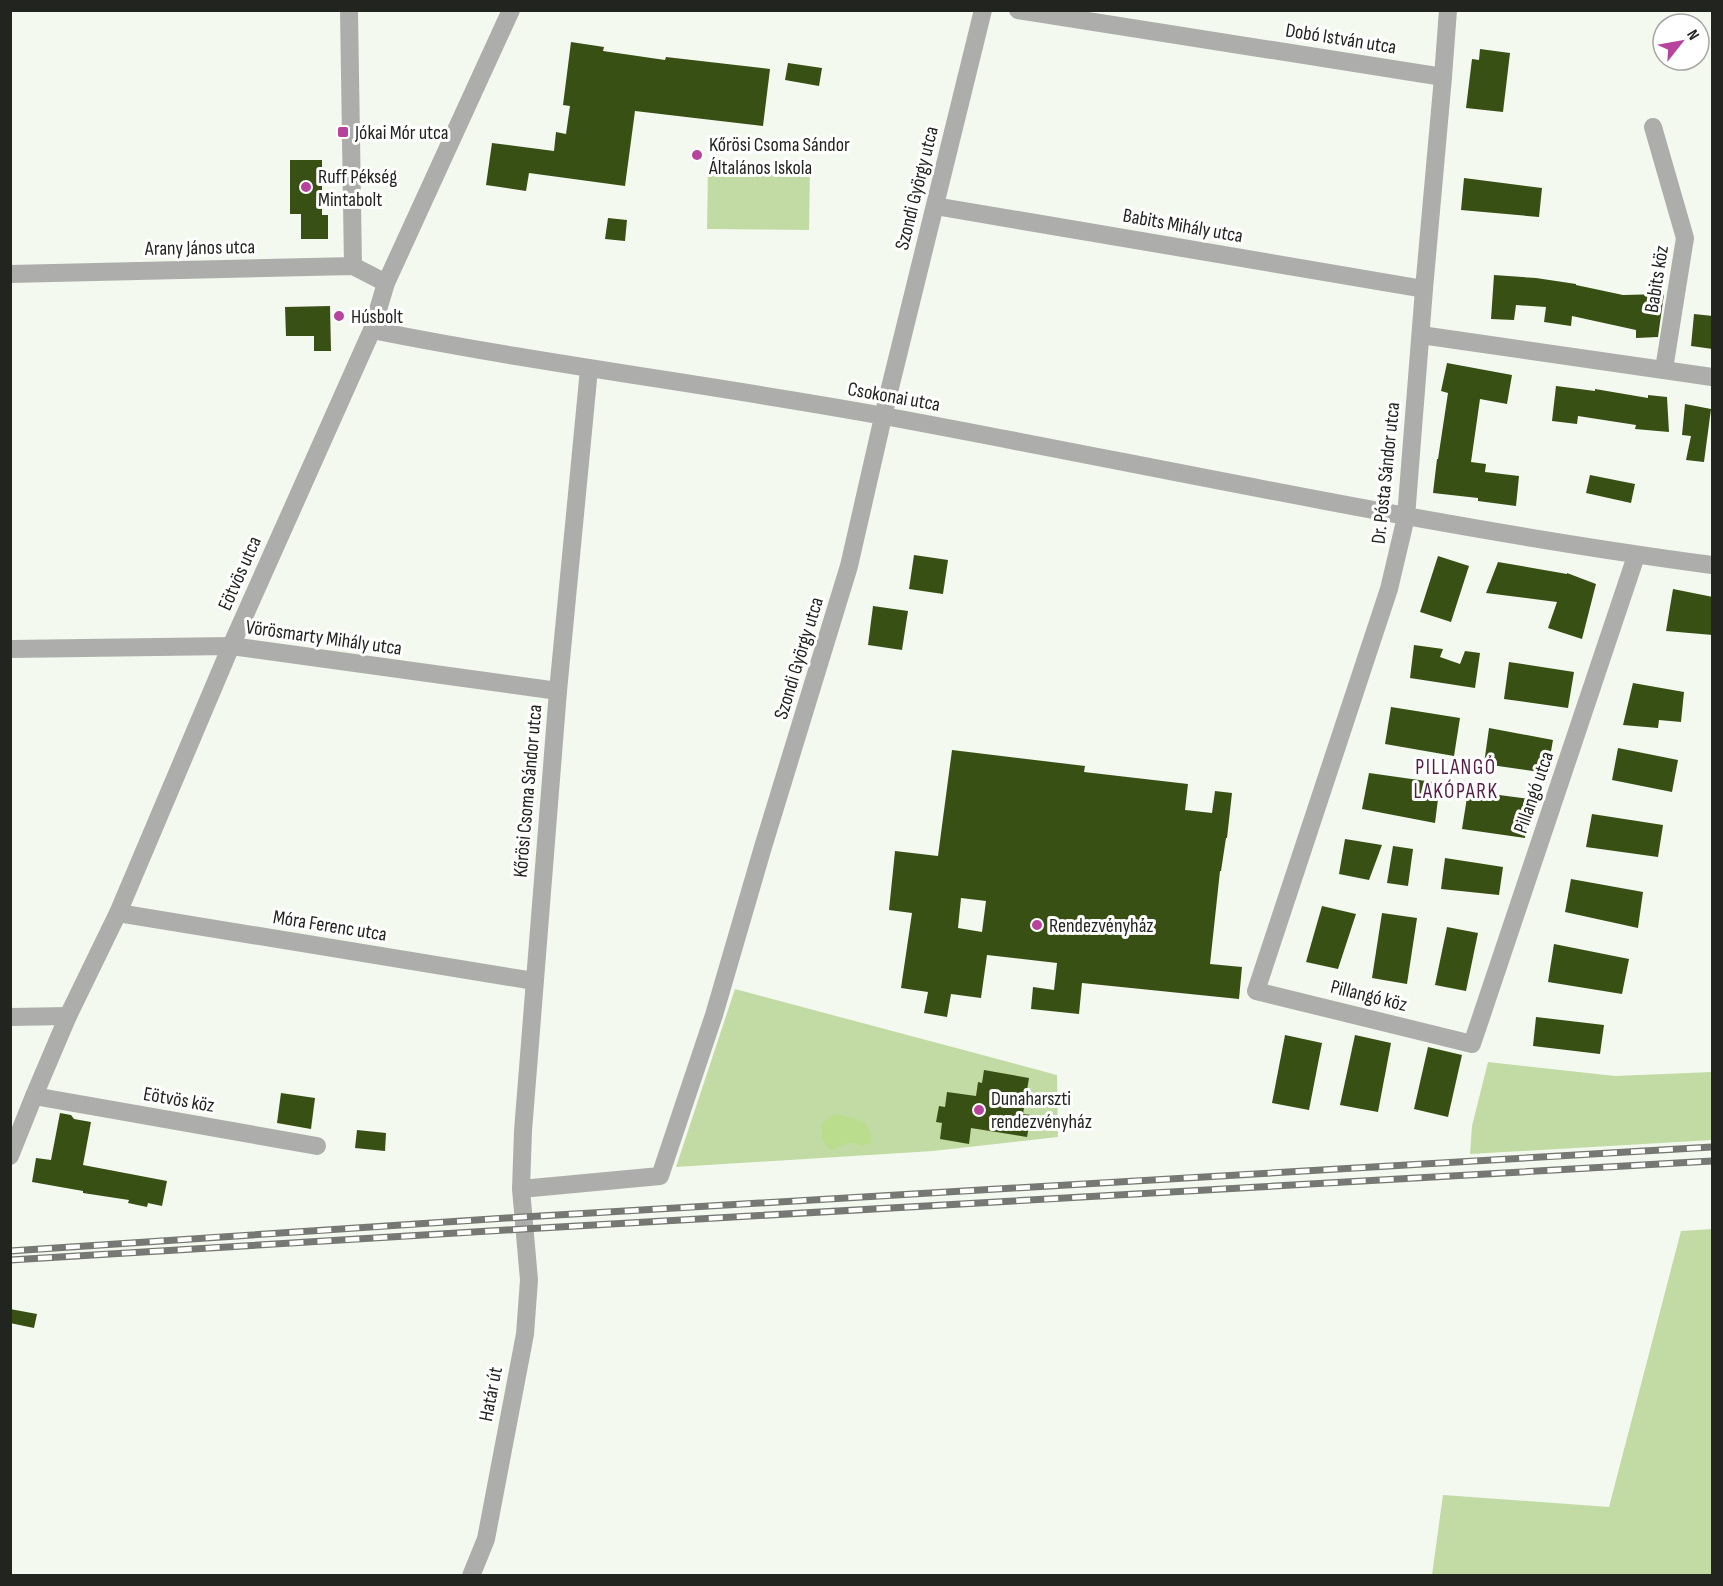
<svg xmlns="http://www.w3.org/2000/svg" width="1723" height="1586" viewBox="0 0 1723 1586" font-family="'Sofia Sans Condensed',sans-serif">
	<rect width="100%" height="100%" fill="#f4f9f0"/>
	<g fill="#c2dba4">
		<path d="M708,167H810L809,230L707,229Z"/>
		<path d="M735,989L1057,1075L1058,1137L933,1151L676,1167Z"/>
		<path d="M1488,1062L1615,1076L1712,1072V1140L1470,1154L1472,1126Z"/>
		<path d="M1712,1229V1575H1432L1443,1495L1609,1507L1681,1231Z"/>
	</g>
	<path fill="#b9dc8d" d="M836,1114C843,1115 860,1120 866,1123L872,1138L871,1143L862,1146L854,1143H847L832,1150L829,1149L822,1138V1124L830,1117Z"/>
	<g fill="#395015" fill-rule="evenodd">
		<path d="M571,42L604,47L603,51L665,60L666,57L770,69L763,126L635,111L625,186L529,173L526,191L486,185L492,143L554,151L556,132L566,134L570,106L563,105Z"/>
		<path d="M1480,49L1510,53L1503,112L1466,108L1472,59L1479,60Z"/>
		<path d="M788,63L822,68L819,86L785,80Z"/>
		<path d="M290,160H322V215H328V239H301V214H290Z"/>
		<path d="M1464,178L1542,188L1539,217L1461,210Z"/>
		<path d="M608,218L627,220L625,241L605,239Z"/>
		<path d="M1494,275L1536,278L1576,284V285L1623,295L1664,294L1658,337L1636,338V330L1572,316L1571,326L1544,322L1546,307L1516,305L1514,320L1491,319Z"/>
		<path d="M330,306L331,351H314V336H286L285,307Z"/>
		<path d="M1694,314L1713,316V349L1691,346Z"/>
		<path d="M1447,363L1512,375L1507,404L1480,399L1471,462L1486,464L1485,472L1519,476L1516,506L1478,501V498L1433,493L1437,459H1438L1448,393L1441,391Z"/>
		<path d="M1556,386L1595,391V389L1648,398V395L1667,397L1669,432L1635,429L1636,425L1578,416L1577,424L1552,421Z"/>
		<path d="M1685,404L1711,409L1704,462L1686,460L1691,436L1682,435Z"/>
		<path d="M1590,475L1635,484L1631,503L1586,493Z"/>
		<path d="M914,555L948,560L943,594L909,589Z"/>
		<path d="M1438,556L1469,566L1451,622L1420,612Z"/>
		<path d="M1498,562L1567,574V573L1596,584L1582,639L1548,628L1557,602L1486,593Z"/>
		<path d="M1673,589L1713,597V635L1666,631Z"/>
		<path d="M873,606L908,611L902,650L868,645Z"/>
		<path d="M1414,645L1443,649L1440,657L1460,664L1465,651L1480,653L1475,688L1410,678Z"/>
		<path d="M1509,662L1574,672L1568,708L1504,699Z"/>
		<path d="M1633,683L1684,692L1681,722L1659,720L1658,728L1623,725Z"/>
		<path d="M1391,707L1460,718L1454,756L1385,744Z"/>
		<path d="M1489,728L1553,740L1547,773L1484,764Z"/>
		<path d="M1618,748L1678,760L1672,792L1612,780Z"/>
		<path d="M952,750L1085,766L1084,772L1188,784L1185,810L1212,813L1215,791L1232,793L1227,838H1226L1221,871H1220L1210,964L1242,967L1239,999L1082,983L1079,1014L1031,1009L1033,987L1054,990L1057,963L987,955L981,998L951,994L947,1017L924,1013L928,992L901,988L912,913L889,910L895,851L938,856ZM961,898L986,901L982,932L958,928Z"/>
		<path d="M1369,773L1440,783L1435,823L1362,809Z"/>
		<path d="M1468,791L1530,799L1525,838L1462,829Z"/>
		<path d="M1592,814L1663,825L1658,857L1586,847Z"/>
		<path d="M1345,839L1382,845L1369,880L1339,874Z"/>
		<path d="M1393,846L1413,849L1408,886L1387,883Z"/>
		<path d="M1445,858L1503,867L1499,895L1441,889Z"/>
		<path d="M1571,879L1643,892L1638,928L1565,912Z"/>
		<path d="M1322,906L1356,914L1338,969L1306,962Z"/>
		<path d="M1382,913L1417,918L1407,984L1372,978Z"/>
		<path d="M1447,927L1478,933L1466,991L1435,985Z"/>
		<path d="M1554,944L1629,959L1622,994L1548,982Z"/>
		<path d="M1536,1017L1604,1025L1600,1054L1533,1046Z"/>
		<path d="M1285,1035L1322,1043L1309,1110L1272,1103Z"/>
		<path d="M1355,1035L1391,1043L1378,1112L1340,1105Z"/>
		<path d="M1428,1047L1462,1055L1448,1117L1414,1109Z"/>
		<path d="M984,1070L1029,1078L1023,1114L1031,1115L1027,1137L971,1128L969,1144L940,1139L942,1123L936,1122L939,1106L945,1107L947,1092L976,1096L978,1082L982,1083Z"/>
		<path d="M281,1093L315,1098L311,1129L277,1123Z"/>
		<path d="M60,1113L71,1115L74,1119L91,1122L83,1165L167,1181L162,1206L148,1203L147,1207L128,1203L129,1200L83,1193V1191L32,1182L36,1158L51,1160Z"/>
		<path d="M357,1130L386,1133L385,1151L355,1148Z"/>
		<path d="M10,1309L37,1314L34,1328L10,1323Z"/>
	</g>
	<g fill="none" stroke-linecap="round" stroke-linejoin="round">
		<g stroke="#adaeab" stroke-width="18">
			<path d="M349,10L353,266"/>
			<path d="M1018,10L1443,77"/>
			<path d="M1448,10L1443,77L1424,289L1406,517L1389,589L1256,991L1472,1044L1636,556"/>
			<path d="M1653,127L1685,238L1664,369"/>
			<path d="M935,206L1424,289"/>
			<path d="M10,274L353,266L386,283"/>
			<path d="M372,330C542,364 714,385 884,416C1160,467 1434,528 1712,565"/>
			<path d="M1421,335L1712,377"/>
			<path d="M10,649L231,646L558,691"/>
			<path d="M118,913L534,981"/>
			<path d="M10,1017L68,1016"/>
			<path d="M34,1096L317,1146"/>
			<path d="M10,1156L34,1096L68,1016L118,913L231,646L372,330L386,283L511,10"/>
			<path d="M521,1189L660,1176L714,1015L763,847L849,566L886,404L983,10"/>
			<path d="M471,1576L486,1539L525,1334L529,1280L521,1189L523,1131L558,691L589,369"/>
		</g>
		<defs>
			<g id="rail">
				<path d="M10,1251L523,1217L1712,1147"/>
				<path d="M10,1260L524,1229L1712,1161"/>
			</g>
		</defs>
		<use href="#rail" stroke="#767973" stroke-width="7"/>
		<use href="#rail" stroke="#fff" stroke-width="4.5" stroke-dasharray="14" stroke-linecap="butt"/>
	</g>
	<g fill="#b8439c" stroke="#fff" stroke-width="2">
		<rect x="337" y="126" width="12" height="12" rx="3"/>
		<circle cx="697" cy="155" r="6"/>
		<circle cx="306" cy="187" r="6"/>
		<circle cx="339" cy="316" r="6"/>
		<circle cx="1037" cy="925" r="6"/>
		<circle cx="979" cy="1110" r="6"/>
	</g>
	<g text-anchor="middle" stroke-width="6" stroke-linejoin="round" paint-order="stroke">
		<g font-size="20" fill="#222420" stroke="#fff">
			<text transform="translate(1341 38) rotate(9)" y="7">Dobó István utca</text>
			<text transform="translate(916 188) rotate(-76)" y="7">Szondi György utca</text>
			<text transform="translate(1183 225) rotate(10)" y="7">Babits Mihály utca</text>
			<text transform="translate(200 247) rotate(-1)" y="7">Arany János utca</text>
			<text transform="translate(1656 279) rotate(-81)" y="7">Babits köz</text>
			<text transform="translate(894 396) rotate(10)" y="7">Csokonai utca</text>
			<text transform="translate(1385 473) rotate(-84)" y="7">Dr. Pósta Sándor utca</text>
			<text transform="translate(239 573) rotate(-66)" y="7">Eötvös utca</text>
			<text transform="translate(324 637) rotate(8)" y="7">Vörösmarty Mihály utca</text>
			<text transform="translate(798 658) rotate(-73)" y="7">Szondi György utca</text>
			<text transform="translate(527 791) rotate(-85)" y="7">Kőrösi Csoma Sándor utca</text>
			<text transform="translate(1533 792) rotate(-71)" y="7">Pillangó utca</text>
			<text transform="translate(330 925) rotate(9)" y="7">Móra Ferenc utca</text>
			<text transform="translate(1369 995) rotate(14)" y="7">Pillangó köz</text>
			<text transform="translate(179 1099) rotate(10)" y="7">Eötvös köz</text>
			<text transform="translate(490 1394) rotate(-79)" y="7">Határ út</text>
		</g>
		<g font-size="20" fill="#222420" stroke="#fff" text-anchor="start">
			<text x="355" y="139">Jókai Mór utca</text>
			<text x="709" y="151">Kőrösi Csoma Sándor<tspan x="709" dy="23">Általános Iskola</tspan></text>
			<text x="318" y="183">Ruff Pékség<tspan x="318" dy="23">Mintabolt</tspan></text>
			<text x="351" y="323">Húsbolt</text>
			<text x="1049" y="932">Rendezvényház</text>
			<text x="991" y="1105">Dunaharszti<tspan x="991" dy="23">rendezvényház</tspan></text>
		</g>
		<g font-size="21" letter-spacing="1.5" fill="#551d47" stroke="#fff">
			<text x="1456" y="774">PILLANGÓ<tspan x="1456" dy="24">LAKÓPARK</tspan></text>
		</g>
	</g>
	<rect width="1723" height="1586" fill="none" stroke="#222420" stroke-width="24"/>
	<g transform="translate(1681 42) rotate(59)"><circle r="28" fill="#ffffff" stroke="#a7a7a6" stroke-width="1.5"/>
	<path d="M0-4.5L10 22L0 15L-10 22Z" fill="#b8439c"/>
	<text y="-9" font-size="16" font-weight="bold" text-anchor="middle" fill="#222420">N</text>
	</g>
</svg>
